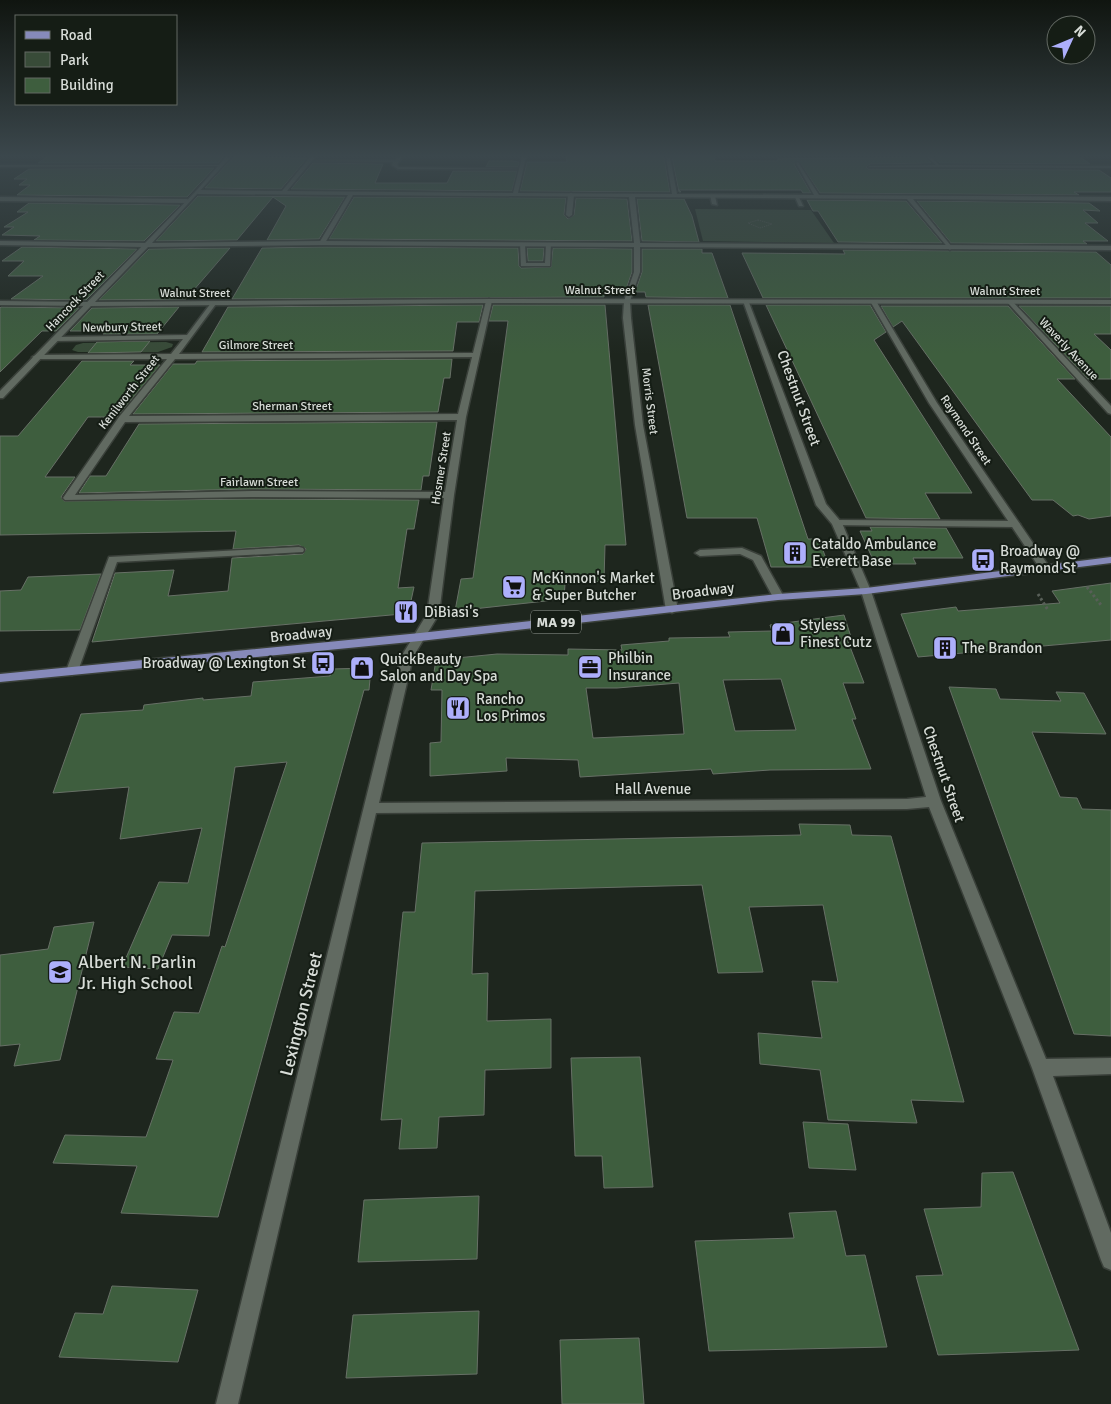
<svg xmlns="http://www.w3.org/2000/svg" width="1111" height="1404" viewBox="0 0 1111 1404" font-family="Signika,sans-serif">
	<rect width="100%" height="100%" fill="#1e261e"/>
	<g fill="#384b38">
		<path d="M695,209L811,210L834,243L703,241Z"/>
		<path d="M166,342L173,344L172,347L158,352H78L72,350L76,345L83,343Z"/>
	</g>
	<g fill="#3e5e3e" stroke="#677066" fill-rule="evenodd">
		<path d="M47,157H223L218,163H38Z"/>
		<path d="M233,157H252L307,158L281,189L205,188Z"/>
		<path d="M566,157H664L670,192L520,191L527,162H567Z"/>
		<path d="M672,157H714L715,161H777L778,159L925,157L931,163L870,164L866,167L868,169L1099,170L1111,178V192H1074L1079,195L820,193L798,160L794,164L811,193H803L801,190H679L681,192H679Z"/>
		<path d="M935,157H1080L1090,164L940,163Z"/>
		<path d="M489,161H512L519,162L518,167H486Z"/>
		<path d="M313,163L383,164L375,183H447L453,171H517L512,191L291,189Z"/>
		<path d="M214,168L187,197L17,195L30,185H19L27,179H14L29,169Z"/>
		<path d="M198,196L345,197L319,239L267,240L286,206L273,197L237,240L156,241Z"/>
		<path d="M354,197L566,198L564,215L568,219L574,215L576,198L627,199L632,241L329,239Z"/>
		<path d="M637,199H684L692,216L699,242L642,241Z"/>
		<path d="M807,200L906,201L942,243L838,242L818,211H813Z"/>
		<path d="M917,201L1089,203L1100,211L1083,210L1098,223H1085L1108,241H1083L1087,244L951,243Z"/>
		<path d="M29,203L180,205L144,241L34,240L40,236L2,235L14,227H4L28,212H17Z"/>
		<path d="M22,247L137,249L86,300L11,299L43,276H8L24,261H2Z"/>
		<path d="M322,247L518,248L519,266L521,268L551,267L553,248L632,249V272L625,292H604V297L232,299L262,248Z"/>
		<path d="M230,248L186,299L99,300L149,249Z"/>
		<path d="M527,248H544L543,261H528Z"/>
		<path d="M642,249H702V253H712L728,298L646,297L645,292H635L642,272Z"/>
		<path d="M843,250L1096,252L1111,265V298H763L742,253L845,254Z"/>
		<path d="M483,305L479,322H457L453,351L202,352L228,307Z"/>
		<path d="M493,305H605L626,545H605L604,581L565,584L564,599L455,611L461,579L473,578L508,321H489Z"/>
		<path d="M730,305L808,539H819L829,567H771L757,518H687L648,305Z"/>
		<path d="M766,305H870L886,332L874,340L972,493H925L940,519L866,518Z"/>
		<path d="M881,306H1008L1075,379H1057L1111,437V516L1089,519L1078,515L1073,516L1053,500H1032L902,321L893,327Z"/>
		<path d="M1019,306H1111V334H1094L1111,350V379H1088Z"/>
		<path d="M179,307L157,334H103L105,331H70L92,308Z"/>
		<path d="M0,308L1,307L79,308L56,331H42L0,372Z"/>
		<path d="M150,341L141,352L88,353L97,342Z"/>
		<path d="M452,359L450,378H444L438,412L133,414L173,364H195L197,361Z"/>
		<path d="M82,361H134L130,365H160L117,417H88L45,477H75L61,497L64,501L252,499L419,500L414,529H407L398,588L414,587L409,610L402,614L92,642L115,573L174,570L168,596L228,591L232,558L303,554L306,549L299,545L233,549L236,531L0,535V436H18Z"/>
		<path d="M437,422L429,476H423L421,490L252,489L79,493L90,476H106L139,424Z"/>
		<path d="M870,527L946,528L963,558H913L916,564H875L860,531H872Z"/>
		<path d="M101,574L80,630L0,631V591L21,590L28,577Z"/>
		<path d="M1111,583V640L918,657L901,614L956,607L958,611L1060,603L1052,591Z"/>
		<path d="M844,615L851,637L847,639L864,683H843L856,719H852L871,769L770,770L713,774L711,769L580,777L578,760L506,758L507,771L430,776V743L441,742L442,690H431L436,660L497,654L568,655V649L622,650L621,645L669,641V638L730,637L728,632L772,631L770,625ZM781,679L796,730L735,731L723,680ZM679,683L684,734L593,738L586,688H617Z"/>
		<path d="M371,668L369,690H364L218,1217L121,1213L137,1166L53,1163L65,1135L146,1137L173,1060L156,1059L174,1012L199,1013L222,946L225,947L287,762L235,767L209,936L172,935L158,969L122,967L159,882L188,883L202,828L120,839L129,787L53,793L81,714L143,710L144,705L203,698V700L251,696L253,682L330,676L331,669Z"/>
		<path d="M949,687L996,689L1000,699L1061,701L1056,692L1084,693L1106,734L1032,732L1060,797L1077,798L1082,809L1111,810V1036L1074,1034Z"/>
		<path d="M799,824L850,825L852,835L891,836L964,1102L911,1100L917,1123L828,1120L820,1070L760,1064L758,1033L822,1038L812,981L838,982L823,905L749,907L763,972L718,973L702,885L475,891L472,974L488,973L487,1021L551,1019V1068L485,1070L484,1115L439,1117L437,1148L399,1149L402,1119L381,1120L403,912H415L422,843L801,835Z"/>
		<path d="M94,922L60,1060L14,1066L20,1044L0,1046V955L48,949L54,927Z"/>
		<path d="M640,1057L653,1187L604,1188L602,1156H575L571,1058Z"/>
		<path d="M803,1122L848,1124L856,1170L809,1168Z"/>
		<path d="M1013,1172L1079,1350L938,1355L916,1276L943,1275L924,1209L981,1207L982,1173Z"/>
		<path d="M479,1196L477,1259L358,1262L364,1200Z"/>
		<path d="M836,1211L846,1256L865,1255L887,1347L709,1351L695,1241L794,1238L789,1213Z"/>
		<path d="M112,1286L198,1290L178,1362L59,1357L75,1313L103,1314Z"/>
		<path d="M479,1311L477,1374L346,1378L353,1315Z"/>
		<path d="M639,1338L644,1404H562L560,1340Z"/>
	</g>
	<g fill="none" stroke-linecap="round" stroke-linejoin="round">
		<defs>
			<g id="service">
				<path d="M397,157H402L397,165L399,167L523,169H398L392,165L393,162L308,161L396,160Z"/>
				<path d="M938,165L940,167H868L870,166Z"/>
				<path d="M571,193L574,195L572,215L569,217L566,215L568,195Z"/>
				<path d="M710,195L715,196L717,205L712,204Z"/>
				<path d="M794,195H798L803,206H799Z"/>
				<path d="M520,243L525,244L526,263H545L546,244L551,243L550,266H521Z"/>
				<path d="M837,520L1015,521L1020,524L1015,527L833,525L832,523Z"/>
				<path d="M299,547L303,548L304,550L303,552L117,562L78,671L72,675L66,671L109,557Z"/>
				<path d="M742,548L761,556L784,597L782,599H774L753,560L740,554L700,556L695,553L700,550Z"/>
			</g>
			<g id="minor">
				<path d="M310,157H315L287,191L513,193L522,157H526L518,193L672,194L666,157H670L677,194L814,195L796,163L798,162L819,195L1111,197V201L913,199L952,247L950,250L907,199L635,197L640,242V272L630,301L631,318L643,425L678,610L672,613L666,610L635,425L623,318L624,301L634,272V242L629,197L353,195L325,243L322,245L319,243L348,195L198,194L195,192L198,190L282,191Z"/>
				<path d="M927,157H932L939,165L1111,166V168L938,167Z"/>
				<path d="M0,165H220L222,166L0,167Z"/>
				<path d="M0,197L187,199L190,201L187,203L0,201Z"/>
				<path d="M0,241L145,243L148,245L145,247L0,245Z"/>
				<path d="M489,299L492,301L466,417L454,495L439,614L413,657L379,803L907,799L926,797L861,591L832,524L816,505L743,301L748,300L826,504L842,523L871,591L941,801L1046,1059L1111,1058V1074L1053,1076L1111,1233V1270L1104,1267L1101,1260L1032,1068L929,807L907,809L376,813L238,1404H216L401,657L427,614L444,498L252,497L65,500L63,498L119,417L167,359H36L32,357L36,355L171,354L183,339L55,341L51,339L55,337L187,335L211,303L213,302L216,304L179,354L473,353L486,301ZM472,357L458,414L129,416L175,359ZM457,420L445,492L252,491L75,495L125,422Z"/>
				<path d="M871,300L876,301L937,403L1050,568L1049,570H1041L929,403L870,301Z"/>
				<path d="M0,301L88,302L91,304L88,306L0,305Z"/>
				<path d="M1008,301H1012L1111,406V414L1108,413L1008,303Z"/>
			</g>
			<path id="tertiary" d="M226,157H231L152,243L322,241L1111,246V250L322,245L148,247L95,302L489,299L1111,300V304L489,303L91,306L3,398H0V391L196,191Z"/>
			<path id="primary" d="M1111,557V563L866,594L778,600L420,641L0,682V674L420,633L778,594L866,588Z"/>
		</defs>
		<use href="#service" stroke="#3a403a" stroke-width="3"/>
		<use href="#minor" stroke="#3a403a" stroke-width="3"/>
		<use href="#tertiary" stroke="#3a403a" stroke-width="3"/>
		<use href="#primary" stroke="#3a403a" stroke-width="3"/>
		<path stroke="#585f58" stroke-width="1" stroke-dasharray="1 1" stroke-linecap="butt" d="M758,220L772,224L760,228L748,223Z"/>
		<g stroke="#585f58" stroke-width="3" stroke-dasharray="2.5 2.5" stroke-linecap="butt">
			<path d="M1087,587L1101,605"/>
			<path d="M1038,594L1048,610"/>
		</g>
		<use href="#service" fill="#616a61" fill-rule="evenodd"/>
		<use href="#minor" fill="#616a61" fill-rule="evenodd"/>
		<use href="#tertiary" fill="#616a61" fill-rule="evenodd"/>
		<use href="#primary" fill="#868aba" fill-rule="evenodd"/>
	</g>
	<linearGradient id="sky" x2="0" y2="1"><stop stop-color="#101510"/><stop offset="0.44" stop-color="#3b474c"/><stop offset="1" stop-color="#3b474c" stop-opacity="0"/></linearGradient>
	<rect width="1111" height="354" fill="url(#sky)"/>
	<defs>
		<symbol id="building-square" viewBox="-11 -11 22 22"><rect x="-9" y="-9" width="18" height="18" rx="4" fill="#adaffb" stroke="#151d15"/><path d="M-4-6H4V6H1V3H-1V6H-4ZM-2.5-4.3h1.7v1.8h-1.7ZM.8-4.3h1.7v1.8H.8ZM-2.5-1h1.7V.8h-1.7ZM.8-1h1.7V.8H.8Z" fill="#111"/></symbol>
		<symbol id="bus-square" viewBox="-11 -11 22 22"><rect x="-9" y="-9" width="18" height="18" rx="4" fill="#adaffb" stroke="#151d15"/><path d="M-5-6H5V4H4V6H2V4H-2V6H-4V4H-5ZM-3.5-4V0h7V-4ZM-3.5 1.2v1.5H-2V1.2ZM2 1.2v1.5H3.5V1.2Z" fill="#111"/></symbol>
		<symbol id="supermarket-square" viewBox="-11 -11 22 22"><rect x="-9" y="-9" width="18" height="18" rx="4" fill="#adaffb" stroke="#151d15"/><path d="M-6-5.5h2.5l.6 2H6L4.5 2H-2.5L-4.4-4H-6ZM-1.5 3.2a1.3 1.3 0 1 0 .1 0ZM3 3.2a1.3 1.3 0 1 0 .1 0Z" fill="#111"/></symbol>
		<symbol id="restaurant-square" viewBox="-11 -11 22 22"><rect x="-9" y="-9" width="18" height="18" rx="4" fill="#adaffb" stroke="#151d15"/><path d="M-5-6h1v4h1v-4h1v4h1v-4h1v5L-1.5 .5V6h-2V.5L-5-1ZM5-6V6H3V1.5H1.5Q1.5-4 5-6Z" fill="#111"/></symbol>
		<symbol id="shop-square" viewBox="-11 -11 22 22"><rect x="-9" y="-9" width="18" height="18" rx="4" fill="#adaffb" stroke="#151d15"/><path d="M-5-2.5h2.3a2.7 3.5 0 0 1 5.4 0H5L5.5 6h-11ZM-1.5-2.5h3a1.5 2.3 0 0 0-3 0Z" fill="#111"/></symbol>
		<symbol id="office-square" viewBox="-11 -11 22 22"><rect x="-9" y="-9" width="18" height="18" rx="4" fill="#adaffb" stroke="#151d15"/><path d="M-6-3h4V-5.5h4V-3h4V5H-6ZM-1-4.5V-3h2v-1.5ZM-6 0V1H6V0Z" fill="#111"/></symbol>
		<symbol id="school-square" viewBox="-11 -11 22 22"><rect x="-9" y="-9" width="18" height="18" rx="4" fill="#adaffb" stroke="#151d15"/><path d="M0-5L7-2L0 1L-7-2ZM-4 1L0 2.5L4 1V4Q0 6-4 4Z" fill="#111"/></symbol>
	</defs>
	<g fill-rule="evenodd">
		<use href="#building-square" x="781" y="539" width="28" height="28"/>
		<use href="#bus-square" x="969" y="546" width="28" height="28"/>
		<use href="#supermarket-square" x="500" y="573" width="28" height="28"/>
		<use href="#restaurant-square" x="392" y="598" width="28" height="28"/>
		<use href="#shop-square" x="769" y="620" width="28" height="28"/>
		<use href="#building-square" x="931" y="634" width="28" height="28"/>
		<use href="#bus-square" x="309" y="649" width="28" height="28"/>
		<use href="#office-square" x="576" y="653" width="28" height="28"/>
		<use href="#shop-square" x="348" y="654" width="28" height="28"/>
		<use href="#restaurant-square" x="444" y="694" width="28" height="28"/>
		<use href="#school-square" x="46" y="958" width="28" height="28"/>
	</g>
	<g text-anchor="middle" stroke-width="4" stroke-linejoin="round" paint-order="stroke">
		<g font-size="12" fill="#d7dcd7" stroke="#151d15">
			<text x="600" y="294">Walnut Street</text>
			<text x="1005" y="295">Walnut Street</text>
			<text x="195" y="297">Walnut Street</text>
			<text transform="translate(75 301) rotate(-46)" y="4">Hancock Street</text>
			<text transform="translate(122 327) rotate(-1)" y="4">Newbury Street</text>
			<text x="256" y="349">Gilmore Street</text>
			<text transform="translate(1069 349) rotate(47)" y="4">Waverly Avenue</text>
			<text transform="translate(129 392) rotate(-52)" y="4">Kenilworth Street</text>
			<text transform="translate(650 401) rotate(83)" y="4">Morris Street</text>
			<text x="292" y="410">Sherman Street</text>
			<text transform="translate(966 430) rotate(56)" y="4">Raymond Street</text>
			<text transform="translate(441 468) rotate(-81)" y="4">Hosmer Street</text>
			<text x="259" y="486">Fairlawn Street</text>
		</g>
		<rect fill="#151d15" stroke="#9da39d" stroke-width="1" x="531" y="610.5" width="50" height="23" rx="4"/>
		<g font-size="14" font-weight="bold" fill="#d7dcd7">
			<text x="556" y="627">MA 99</text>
		</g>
		<g font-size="15" fill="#d7dcd7" stroke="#151d15">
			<text transform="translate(799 398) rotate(70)" y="5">Chestnut Street</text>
			<text transform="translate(703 591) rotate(-7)" y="5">Broadway</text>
			<text transform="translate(301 634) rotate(-6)" y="5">Broadway</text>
			<text transform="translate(944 774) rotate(71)" y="5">Chestnut Street</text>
			<text x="653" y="794">Hall Avenue</text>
		</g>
		<g font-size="15" fill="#d7dcd7" stroke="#151d15" text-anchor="start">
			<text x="812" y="549">Cataldo Ambulance<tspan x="812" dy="17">Everett Base</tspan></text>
			<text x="1000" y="556">Broadway @<tspan x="1000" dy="17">Raymond St</tspan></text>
			<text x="532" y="583">McKinnon's Market<tspan x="532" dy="17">&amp; Super Butcher</tspan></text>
			<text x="424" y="617">DiBiasi's</text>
			<text x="800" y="630">Styless<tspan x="800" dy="17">Finest Cutz</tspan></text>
			<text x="962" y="653">The Brandon</text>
			<text x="608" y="663">Philbin<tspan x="608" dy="17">Insurance</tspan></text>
			<text x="380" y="664">QuickBeauty<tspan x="380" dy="17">Salon and Day Spa</tspan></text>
			<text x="306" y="668" text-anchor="end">Broadway @ Lexington St</text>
			<text x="476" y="704">Rancho<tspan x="476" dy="17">Los Primos</tspan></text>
		</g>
		<g font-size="18" fill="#d7dcd7" stroke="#151d15" text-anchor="start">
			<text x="78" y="968">Albert N. Parlin<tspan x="78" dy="21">Jr. High School</tspan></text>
		</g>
		<g font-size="18" fill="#d7dcd7" stroke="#151d15">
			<text transform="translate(301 1014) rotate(-76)" y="6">Lexington Street</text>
		</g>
	</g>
	<rect x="15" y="15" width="162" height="90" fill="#151d15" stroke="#636963"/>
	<rect x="25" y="31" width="25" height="8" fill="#868aba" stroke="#636963"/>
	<text x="60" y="40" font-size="15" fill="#d7dcd7">Road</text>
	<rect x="25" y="52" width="25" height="15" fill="#384b38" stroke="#636963"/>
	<text x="60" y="65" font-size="15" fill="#d7dcd7">Park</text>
	<rect x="25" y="78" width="25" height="15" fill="#3e5e3e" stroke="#636963"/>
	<text x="60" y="90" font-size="15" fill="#d7dcd7">Building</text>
	<g transform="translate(1071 40) rotate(46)"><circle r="24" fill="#151d15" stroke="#636963"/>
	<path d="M0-4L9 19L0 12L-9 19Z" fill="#adaffb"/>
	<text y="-8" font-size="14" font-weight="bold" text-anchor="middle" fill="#d7dcd7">N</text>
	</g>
</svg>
